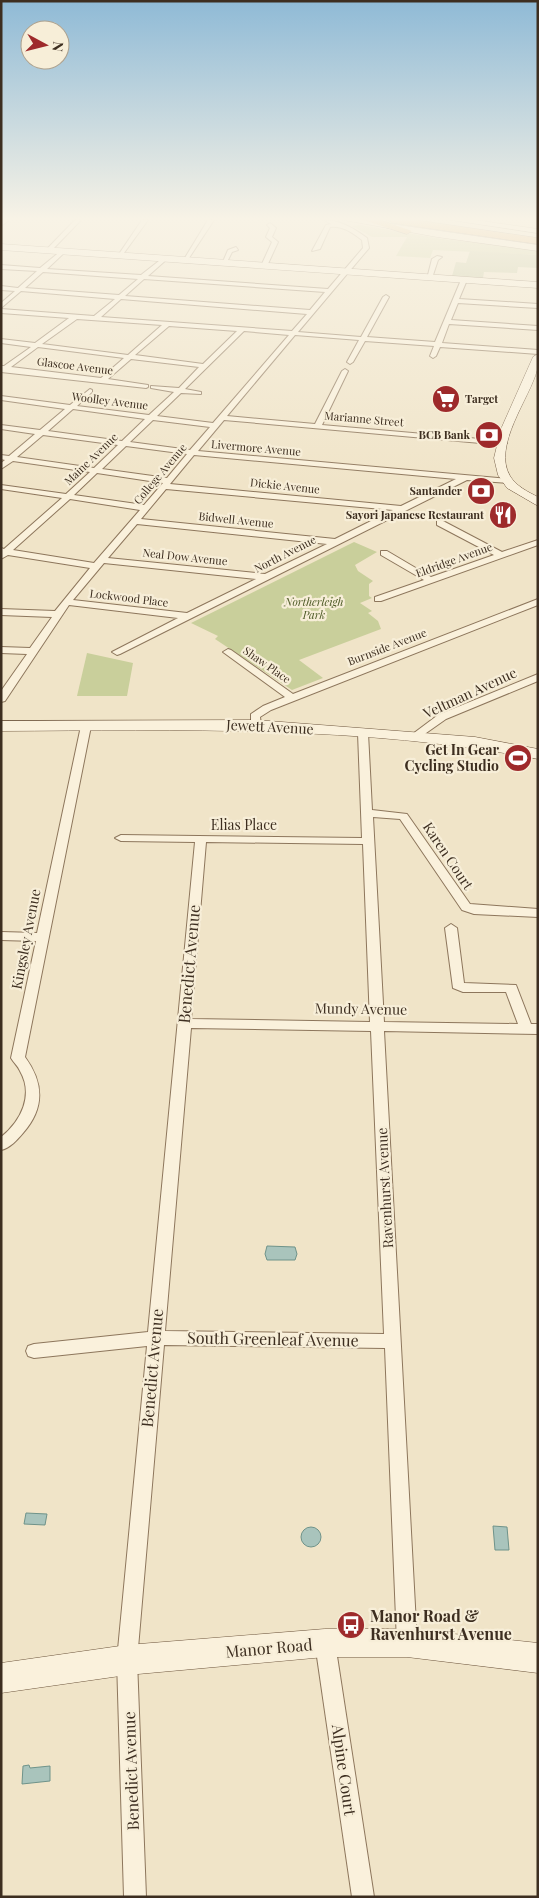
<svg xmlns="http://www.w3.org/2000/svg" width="539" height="1898" viewBox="0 0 539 1898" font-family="'Playfair Display',serif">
	<rect width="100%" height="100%" fill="#f0e4c8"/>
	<g fill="#c9cf9b">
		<path d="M360,225L443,239L538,250V255L433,250L430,258L396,256L407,237H372L352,226Z"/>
		<path d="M354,542L377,552L355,565L358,571L373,581L369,584V596L372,598L360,603L372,611L368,613L378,621L381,629L299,660L323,678L292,690L215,639L218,636L191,623Z"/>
		<path d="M87,653L133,663L127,696H77Z"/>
	</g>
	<path fill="#bfc49a" d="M470,251L538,255V268L518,267L517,273L484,272L483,278L452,276L456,262L466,263Z"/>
	<g fill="#a9c4bc" stroke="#6f938a">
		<path d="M267,1246L295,1247L297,1254L295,1260H267L265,1254Z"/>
		<path d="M26,1513L47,1514L45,1525L24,1524Z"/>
		<path d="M493,1526L507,1527L509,1550H495Z"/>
		<circle cx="311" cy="1537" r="10"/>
		<path d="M29,1765L30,1768L50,1766V1781L22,1784L23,1766Z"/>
	</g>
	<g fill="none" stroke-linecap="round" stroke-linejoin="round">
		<defs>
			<g id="street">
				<path d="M2,220H9L1,226Z"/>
				<path d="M75,220H81L50,252H46V250Z"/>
				<path d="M142,220H148L121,257H117Z"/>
				<path d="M208,220H214L187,261H183Z"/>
				<path d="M324,220C340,220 355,229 367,238L369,248L298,332L361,337L383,297L386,295L389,297L367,337L435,342L461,280L464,278L467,280L459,299L538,304V308L458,303L451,320L538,326V330L449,324L442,343L538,350V354L440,347L436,356L433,358L430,356L434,346L365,341L353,362L350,364L347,362L359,340L295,335L227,416L315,424L342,371L345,369L348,371L322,425L503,441L507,443L503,445L224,420L198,451L509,479L513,481L509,483L467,480L120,654L117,655L112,652L178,618L69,605L5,701L1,702V691L27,654L1,653V647L30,648L52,617L1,615V609L55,611L90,568L8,555L1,559V548L4,549L62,498L1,489V485L66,494L90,472L13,461L1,469V463L5,460L1,459V455L9,456L35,434L1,429V425L40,430L65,409L1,400V396L70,405L90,389L92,390V392L77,406L149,415L174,392L151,388V386L179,388L199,367L131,359L108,379L148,385V387L146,388L1,372V366H4L31,347L1,343V339L35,343L69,318L1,313V309L94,316L115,299L21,291L1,308V303L15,291L1,290V286L18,288L37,271L1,269V265L40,268L62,250L64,253L47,269L141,275L164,257L166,260L148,276L328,289L363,248L362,240C353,233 342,225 330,227L320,249L312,251L326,225L331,224ZM43,272L138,279L119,295L25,288ZM144,279L325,292L310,310L125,296ZM121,299L307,314L292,331L101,317ZM77,319L162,325L128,355L42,344ZM169,326L237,331L203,364L135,355ZM244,331L289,335L213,423L157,416L181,393L201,394V392L185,389ZM38,347L124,358L101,378L11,367ZM73,409L145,419L122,441L48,431ZM153,420L210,427L190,450L130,442ZM43,435L118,445L94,468L17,457ZM126,446L187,454L167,478L102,469ZM194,455L456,479L401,506L170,484ZM97,473L163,483L144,505L74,495ZM166,489L393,510L335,539L141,519ZM70,499L140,510L94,563L13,550ZM137,524L327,544L265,574L108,558ZM104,563L256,579L187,613L73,600Z"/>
				<path d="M270,223L276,228L272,237L278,242L267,266L264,268L261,266L272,242L266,237L270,228L267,225Z"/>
				<path d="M236,247L238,250L232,252L226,264H222L228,250Z"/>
				<path d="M437,256L442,257L438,260L432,278L427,279L432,259Z"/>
				<path d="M437,521H443L502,552L538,540V545L381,601H375V597L424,580L381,555V551H387L431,577L494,555L437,525Z"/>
				<path d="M538,599V605L271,710L260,717L261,725L256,728L251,725V714L263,706L285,697L223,652L228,649L231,650L293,694Z"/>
				<path d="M538,674V681L446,719L419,738L415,739L410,736L438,715Z"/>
				<path d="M86,723L91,726L25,1057C44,1083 45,1108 23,1133C17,1140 10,1148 1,1150V1137C21,1121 34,1095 20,1071C18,1066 14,1063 11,1058L36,941L1,940V932L37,933L81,726Z"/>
				<path d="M363,730L368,733L372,810L407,814L470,904L538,909V917L474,914L462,910L400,819L373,817L384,1022L518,1024L506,992H463L453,988L445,928L451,924L457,928L464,983L516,985L531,1024H538V1034L384,1031L417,1643L414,1650L407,1653L400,1650L397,1643L385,1348L164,1345L137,1660L146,1897H124L117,1660L147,1346L34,1358L28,1356L26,1351L28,1346L34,1344L148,1332L195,842L121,841L115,838L121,835L362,838L358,733ZM206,842L363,844L370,1022L191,1019ZM191,1028L371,1031L384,1334L165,1331Z"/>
				<path d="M325,1633L332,1636L335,1643L374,1897H352L315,1643L318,1636Z"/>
			</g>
			<g id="secondary">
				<path d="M344,220H363L538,245V251L437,237Z"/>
				<path d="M451,220H475L538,229V233Z"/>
				<path d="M1,244L538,282V288L1,250Z"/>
				<path d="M538,354C538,359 539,365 537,370C530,398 492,446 510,476C516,486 528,492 538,497V506L507,488L498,475L494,458L501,429L533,357Z"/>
				<path d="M256,720L475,737L538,749V759C361,725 180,730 1,731V721Z"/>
				<path d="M325,1629H407L538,1643V1673L407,1657H325L127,1675L1,1693V1663L127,1645Z"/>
			</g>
			<g id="highway">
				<path d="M363,220H380L412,231L407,234Z"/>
				<path d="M388,220H415L538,238V244L393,223Z"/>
			</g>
		</defs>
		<use href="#street" stroke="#8d765c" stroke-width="2"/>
		<use href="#secondary" stroke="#6f573f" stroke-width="1"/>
		<use href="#highway" stroke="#5b4430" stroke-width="1"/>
		<use href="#street" fill="#faf1dc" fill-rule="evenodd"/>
		<use href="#secondary" fill="#faf1dc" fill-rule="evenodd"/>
		<use href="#highway" fill="#e0a458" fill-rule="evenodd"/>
	</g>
	<linearGradient id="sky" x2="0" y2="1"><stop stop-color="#8fbad6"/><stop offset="0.45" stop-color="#f8f3e6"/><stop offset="1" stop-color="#f8f3e6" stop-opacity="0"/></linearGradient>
	<rect width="539" height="486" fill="url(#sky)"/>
	<defs>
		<symbol id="supermarket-disc" viewBox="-11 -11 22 22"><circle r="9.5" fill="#9e2a2b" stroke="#f7eed8"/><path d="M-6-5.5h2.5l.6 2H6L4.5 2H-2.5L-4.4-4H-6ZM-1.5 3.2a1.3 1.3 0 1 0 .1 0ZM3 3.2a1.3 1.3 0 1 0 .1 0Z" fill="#fff"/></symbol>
		<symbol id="bank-disc" viewBox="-11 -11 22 22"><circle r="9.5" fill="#9e2a2b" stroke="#f7eed8"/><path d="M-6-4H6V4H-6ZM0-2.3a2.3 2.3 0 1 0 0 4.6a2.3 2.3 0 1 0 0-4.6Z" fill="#fff"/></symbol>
		<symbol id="restaurant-disc" viewBox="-11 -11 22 22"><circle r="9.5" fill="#9e2a2b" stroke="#f7eed8"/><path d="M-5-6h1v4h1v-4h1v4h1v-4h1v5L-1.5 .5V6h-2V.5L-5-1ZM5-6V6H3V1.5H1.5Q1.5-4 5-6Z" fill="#fff"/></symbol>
		<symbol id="stadium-disc" viewBox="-11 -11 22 22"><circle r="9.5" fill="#9e2a2b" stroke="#f7eed8"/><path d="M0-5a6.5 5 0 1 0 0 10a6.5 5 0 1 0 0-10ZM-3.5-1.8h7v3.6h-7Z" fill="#fff"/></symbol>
		<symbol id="bus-disc" viewBox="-11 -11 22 22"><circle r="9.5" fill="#9e2a2b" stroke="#f7eed8"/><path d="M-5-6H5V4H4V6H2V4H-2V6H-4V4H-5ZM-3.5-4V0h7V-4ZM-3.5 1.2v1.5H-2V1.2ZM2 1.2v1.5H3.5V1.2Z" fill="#fff"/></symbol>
	</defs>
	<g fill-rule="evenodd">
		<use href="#supermarket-disc" x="430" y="383" width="32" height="32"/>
		<use href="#bank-disc" x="473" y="419" width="32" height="32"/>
		<use href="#bank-disc" x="465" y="475" width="32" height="32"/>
		<use href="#restaurant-disc" x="487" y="499" width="32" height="32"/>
		<use href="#stadium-disc" x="502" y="742" width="32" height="32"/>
		<use href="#bus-disc" x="335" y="1609" width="32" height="32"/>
	</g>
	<g text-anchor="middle" stroke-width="4.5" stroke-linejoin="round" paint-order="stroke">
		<g font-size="11" fill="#3d2e20" stroke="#f7eed8">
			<text transform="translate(75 366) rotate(7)" y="4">Glascoe Avenue</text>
			<text transform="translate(110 401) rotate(7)" y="4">Woolley Avenue</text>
			<text transform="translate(364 419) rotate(5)" y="4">Marianne Street</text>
			<text transform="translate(256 448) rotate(5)" y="4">Livermore Avenue</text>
			<text transform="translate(91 459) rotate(-44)" y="4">Maine Avenue</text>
			<text transform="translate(160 474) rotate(-50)" y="4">College Avenue</text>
			<text transform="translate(285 486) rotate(6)" y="4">Dickie Avenue</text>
			<text transform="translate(236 520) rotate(6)" y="4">Bidwell Avenue</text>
			<text transform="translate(285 554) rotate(-27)" y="4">North Avenue</text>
			<text transform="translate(185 557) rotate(6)" y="4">Neal Dow Avenue</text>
			<text transform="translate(454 560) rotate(-20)" y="4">Eldridge Avenue</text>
			<text transform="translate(129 598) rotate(7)" y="4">Lockwood Place</text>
			<text transform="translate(387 647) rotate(-21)" y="4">Burnside Avenue</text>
			<text transform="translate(267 665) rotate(35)" y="4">Shaw Place</text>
		</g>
		<g font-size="11" font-weight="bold" fill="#3d2e20" stroke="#f7eed8" text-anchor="end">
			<text x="465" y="403" text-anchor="start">Target</text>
			<text x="470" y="439">BCB Bank</text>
			<text x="462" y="495">Santander</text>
			<text x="484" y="519">Sayori Japanese Restaurant</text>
		</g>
		<g font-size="11" font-style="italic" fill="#4d5a26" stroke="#f7eed8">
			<text x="314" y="606">Northerleigh<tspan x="314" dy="13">Park</tspan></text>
		</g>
		<g font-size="14" fill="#3d2e20" stroke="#f7eed8">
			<text transform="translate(470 693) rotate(-25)" y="5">Veltman Avenue</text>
			<text transform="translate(270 727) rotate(3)" y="5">Jewett Avenue</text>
			<text x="244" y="830">Elias Place</text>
			<text transform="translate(448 856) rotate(56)" y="5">Karen Court</text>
			<text transform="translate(26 939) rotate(-79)" y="5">Kingsley Avenue</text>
			<text transform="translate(361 1009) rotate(1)" y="5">Mundy Avenue</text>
			<text transform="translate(385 1188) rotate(-93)" y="5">Ravenhurst Avenue</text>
		</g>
		<g font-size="14" font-weight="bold" fill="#3d2e20" stroke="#f7eed8" text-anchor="end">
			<text x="499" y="755">Get In Gear<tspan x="499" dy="16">Cycling Studio</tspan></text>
		</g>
		<g font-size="16" fill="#3d2e20" stroke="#f7eed8">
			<text transform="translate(189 964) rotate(-85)" y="6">Benedict Avenue</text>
			<text transform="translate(273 1339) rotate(1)" y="6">South Greenleaf Avenue</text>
			<text transform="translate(152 1368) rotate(-85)" y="6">Benedict Avenue</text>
			<text transform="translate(269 1648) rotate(-5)" y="6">Manor Road</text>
			<text transform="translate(344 1770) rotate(82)" y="6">Alpine Court</text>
			<text transform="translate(131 1771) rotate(-92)" y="6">Benedict Avenue</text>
		</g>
		<g font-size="16" font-weight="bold" fill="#3d2e20" stroke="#f7eed8" text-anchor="start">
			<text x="370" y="1622">Manor Road &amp;<tspan x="370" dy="18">Ravenhurst Avenue</tspan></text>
		</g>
	</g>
	<rect width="539" height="1898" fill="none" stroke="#3d2e20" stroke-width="5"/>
	<g transform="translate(45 45) rotate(97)"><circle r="24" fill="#f7eed8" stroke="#ada18e"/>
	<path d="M0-4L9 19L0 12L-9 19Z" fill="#9e2a2b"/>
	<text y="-8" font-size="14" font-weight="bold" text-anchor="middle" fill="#3d2e20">N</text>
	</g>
</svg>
